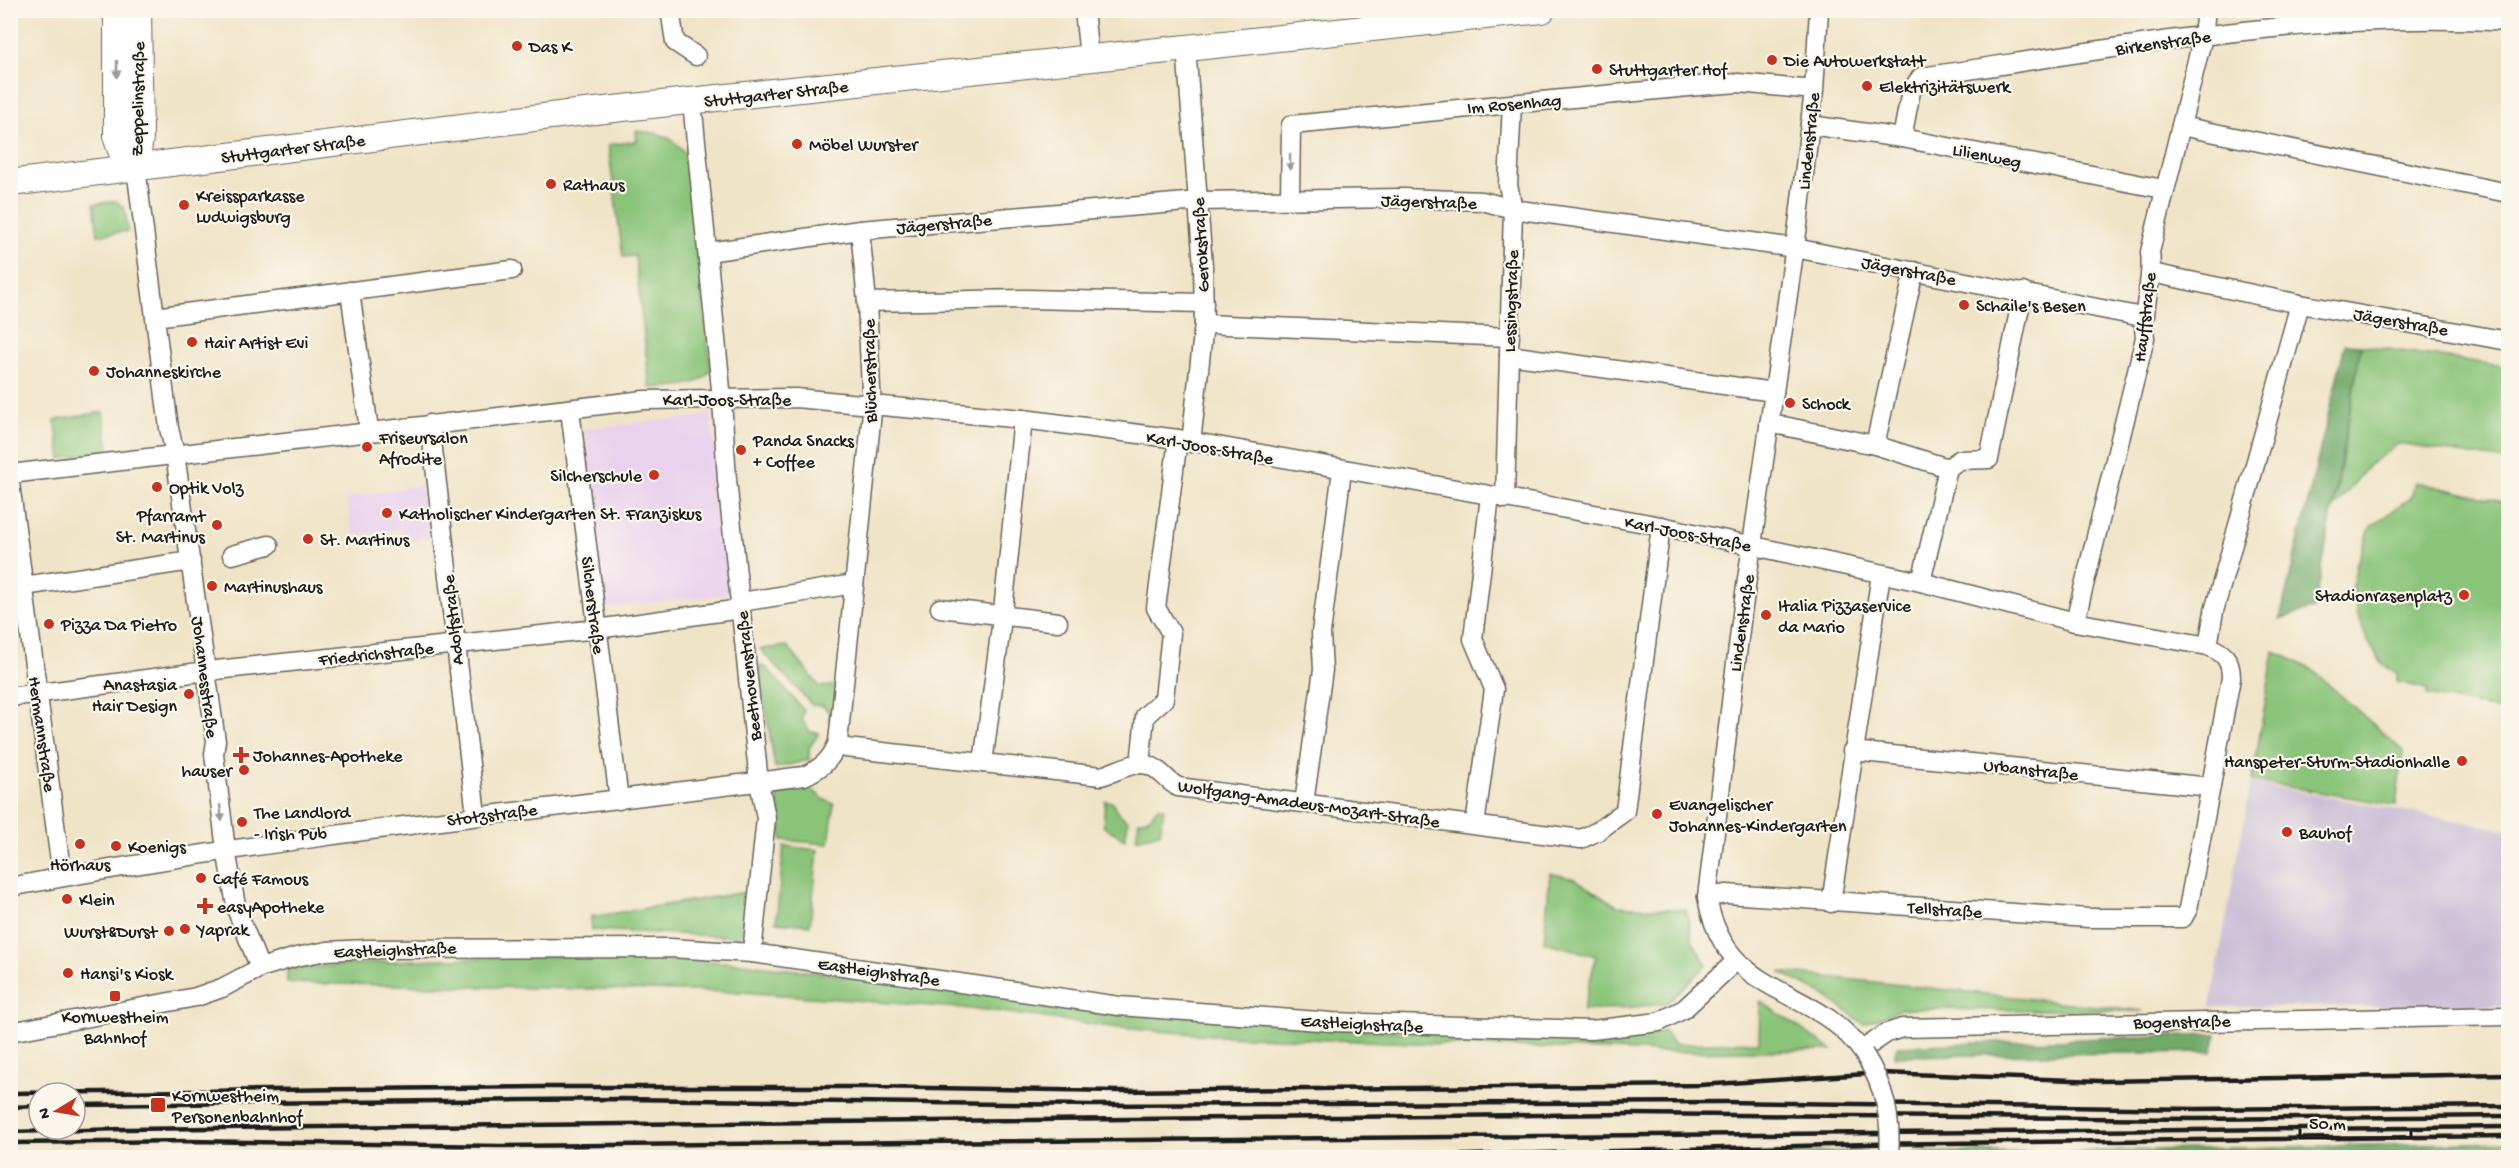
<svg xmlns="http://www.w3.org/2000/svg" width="2519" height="1168" viewBox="0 0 2519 1168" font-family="'Gochi Hand',sans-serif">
	<rect width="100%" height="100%" fill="#fbf7ec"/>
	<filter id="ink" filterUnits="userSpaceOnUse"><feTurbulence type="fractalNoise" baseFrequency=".0167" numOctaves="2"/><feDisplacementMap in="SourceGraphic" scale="12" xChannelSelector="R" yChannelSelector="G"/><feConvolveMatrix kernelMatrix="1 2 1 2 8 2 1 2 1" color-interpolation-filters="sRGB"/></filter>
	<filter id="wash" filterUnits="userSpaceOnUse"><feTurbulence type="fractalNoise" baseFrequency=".008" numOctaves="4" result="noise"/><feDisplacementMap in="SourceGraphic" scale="24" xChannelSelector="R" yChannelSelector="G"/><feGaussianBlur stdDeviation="1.35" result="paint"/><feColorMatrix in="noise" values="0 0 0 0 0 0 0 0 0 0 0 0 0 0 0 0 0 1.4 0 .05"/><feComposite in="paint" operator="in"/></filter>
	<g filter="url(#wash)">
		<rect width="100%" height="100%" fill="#f0e4c7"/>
		<g fill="#ead1ed">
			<path d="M711,415L729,594L606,608L584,429Z"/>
			<path d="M421,485L429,538L403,542L401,529L353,536L346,498Z"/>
		</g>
		<path fill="#cabfd7" d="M2251,783L2508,830V1006L2210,1007Z"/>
		<g fill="#8ac479" stroke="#53704a" stroke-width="1.5">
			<path d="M636,131C659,132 673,136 686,155L711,369C701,389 671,386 650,388L635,256L623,257L608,145L637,141Z"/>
			<path d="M116,201L125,209L128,231L98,235L94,204Z"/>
			<path d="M2361,345L2508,367V436L2505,460L2398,444L2370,464L2334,508Z"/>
			<path d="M103,412L109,451L61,459L55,420Z"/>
			<path d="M2415,482L2508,503V712L2427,695L2428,689L2397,682V673L2383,665L2367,640L2357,614L2352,587L2357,563L2371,526L2411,498Z"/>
			<path d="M787,646L820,687L837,685L835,724L830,723L829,712L823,706L812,705L760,649Z"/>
			<path d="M2274,651L2311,669L2403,751L2396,805L2252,781Z"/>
			<path d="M759,666L766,667L804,711L802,720L810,732L819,733L809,748V760L775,768Z"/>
			<path d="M810,788L825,800L834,804L829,844L782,840L777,793Z"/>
			<path d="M1105,801L1113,802L1117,812L1128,821L1125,839L1103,826Z"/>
			<path d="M1158,807L1164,808L1160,833L1136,839L1139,821L1150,817Z"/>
			<path d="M784,846L818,850L810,925L776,922Z"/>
			<path d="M1550,873L1575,879L1617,906L1686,910L1693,942L1707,965L1666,1004L1583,1011L1596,956L1544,942Z"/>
			<path d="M747,892L741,937L592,930L591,917Z"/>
			<path d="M591,955L741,963L1018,997L1331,1028L1583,1039L1628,1038L1664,1031L1675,1044L1759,1042L1760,1001L1832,1050L1662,1052L1223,1036L1119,1028L987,1010L740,992L287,983V969L411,960Z"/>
			<path d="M1780,972L2143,1011L1901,1009L1864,1024L1824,995Z"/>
		</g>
		<g fill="#6faa69" stroke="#466342" stroke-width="1.5">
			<path d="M2345,344L2361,345L2315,608L2280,619Z"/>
			<path d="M2217,1034L2212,1052L1894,1056L1897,1046Z"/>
			<path d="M2508,1142V1158L1910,1157L1912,1152H2063Z"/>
			<path d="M1868,1151L1867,1158H1693V1155Z"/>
		</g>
	</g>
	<g filter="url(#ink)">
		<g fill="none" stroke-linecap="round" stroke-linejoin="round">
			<defs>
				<g id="street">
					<path d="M1084,10L1089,57"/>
					<path d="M1819,10L1814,90L1798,225L1742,614L1707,897C1725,1001 1815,982 1864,1054"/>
					<path d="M671,16L675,42L696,56"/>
					<path d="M1186,47L1203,266L1204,324L1191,443"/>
					<path d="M692,102L722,399L727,480L759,782L766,818L752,953"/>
					<path d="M1810,125L1902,138L2163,189"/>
					<path d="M2181,126L2508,193"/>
					<path d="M1902,138L1911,91L1921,77C2114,49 2312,10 2508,22"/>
					<path d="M136,168L169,428L175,454L216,741L214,754L226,850L237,911L260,968"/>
					<path d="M1290,200L1291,125L1699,86L1738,83L1814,90"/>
					<path d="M708,252L860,230L1198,201L1403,198L1482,201L1513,209L1795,248L2142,317"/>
					<path d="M2152,273L2300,304L2508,341"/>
					<path d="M350,291L369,430"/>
					<path d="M867,302L1027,299L1204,303"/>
					<path d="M155,317L512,270"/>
					<path d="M1204,324L1510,337"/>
					<path d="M1509,355L1774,392"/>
					<path d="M570,410L619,800"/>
					<path d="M1769,423L1875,445L1948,468"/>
					<path d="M430,424L476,815"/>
					<path d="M1875,445L1914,271"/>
					<path d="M10,474L644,400L796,398L1023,419L1178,439L1661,526L1921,582L2075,622L2208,646C2224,653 2231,659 2231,678L2188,909L2183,918H2089L1727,894L1707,897"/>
					<path d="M10,483L62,877"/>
					<path d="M1505,499L1513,209L1508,185L1512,104"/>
					<path d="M232,555L269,545"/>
					<path d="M1921,582L1948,468L1959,460L1989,459L2023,292"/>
					<path d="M24,586L191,561"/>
					<path d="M741,602L854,584"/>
					<path d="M940,608L1058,622"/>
					<path d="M2075,622L2145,338C2141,308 2154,282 2150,252L2203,36L2206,10"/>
					<path d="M2208,646L2214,611L2300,304"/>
					<path d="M10,697L207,671L597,629L741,609"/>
					<path d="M846,748L1101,776C1119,772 1137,756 1156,769C1164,775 1169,782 1178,787L1581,839L1598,831L1625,811L1661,526"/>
					<path d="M1852,751L2211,787"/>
					<path d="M983,763L1003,611L1023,419"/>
					<path d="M1140,764L1145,716L1164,699L1171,633L1156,608L1178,439"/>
					<path d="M1304,803L1323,670L1321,633L1342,470"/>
					<path d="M1475,825L1494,689L1473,639L1490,496"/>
					<path d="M10,887C273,837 539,810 804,776C822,768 831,760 838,742L872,412L867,302L860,230"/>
					<path d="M1831,903L1881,574"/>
					<path d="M10,1032L196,997L222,988L260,968L296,957L327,951L367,949L670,948L752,953L1119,1006L1332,1022L1592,1030L1659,1022L1684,1009L1736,961"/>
					<path d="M1862,1050L1887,1033L1902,1028L2508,1016"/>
				</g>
				<g id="secondary">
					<path d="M117,10V139L121,150L136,168"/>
					<path d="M136,168L140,137L138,10"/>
					<path d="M10,183L567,114L1542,10"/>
				</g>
			</defs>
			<use href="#street" stroke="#666258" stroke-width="21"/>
			<use href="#secondary" stroke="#666258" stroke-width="28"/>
			<use href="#street" stroke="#fff" stroke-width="18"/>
			<use href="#secondary" stroke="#fff" stroke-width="26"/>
			<g stroke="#1c1c1c" stroke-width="4.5">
				<path d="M10,1093L540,1087H869L1119,1091L1700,1085L1881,1073L2100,1081L2508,1074"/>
				<path d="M75,1105L621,1099L1093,1105L1726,1102L2196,1109L2508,1106"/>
				<path d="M10,1107L39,1106"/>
				<path d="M10,1132L124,1129L1631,1114L2196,1119L2508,1116"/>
				<path d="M10,1143L191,1141L499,1146L2508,1127"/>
				<path d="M1359,1158L1867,1144L2508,1136"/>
			</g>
			<defs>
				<path id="street-bridge" d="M1864,1054C1885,1087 1892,1118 1889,1158"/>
			</defs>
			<use href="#street-bridge" stroke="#666258" stroke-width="21" stroke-linecap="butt"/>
			<use href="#street-bridge" stroke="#fff" stroke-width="18"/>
		</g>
		<defs><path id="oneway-solid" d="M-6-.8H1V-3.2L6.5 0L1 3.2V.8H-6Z" transform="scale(1.5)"/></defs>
		<g fill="#999">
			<use href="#oneway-solid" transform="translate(117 69) rotate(90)"/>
			<use href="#oneway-solid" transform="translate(1290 162) rotate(91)"/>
			<use href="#oneway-solid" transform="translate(221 813) rotate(83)"/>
		</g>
	</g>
	<g fill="#c8321e" stroke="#fbf7ec" stroke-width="2">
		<circle cx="517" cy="46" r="6"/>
		<circle cx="1772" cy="60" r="6"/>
		<circle cx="1597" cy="69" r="6"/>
		<circle cx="1867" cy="86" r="6"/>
		<circle cx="797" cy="144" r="6"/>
		<circle cx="551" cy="184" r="6"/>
		<circle cx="184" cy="205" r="6"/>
		<circle cx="1964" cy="305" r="6"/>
		<circle cx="192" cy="342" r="6"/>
		<circle cx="94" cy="371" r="6"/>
		<circle cx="1790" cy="403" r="6"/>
		<circle cx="367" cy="447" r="6"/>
		<circle cx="741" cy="450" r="6"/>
		<circle cx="654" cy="475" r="6"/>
		<circle cx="157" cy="487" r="6"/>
		<circle cx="387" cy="513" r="6"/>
		<circle cx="217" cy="525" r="6"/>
		<circle cx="308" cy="539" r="6"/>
		<circle cx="212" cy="586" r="6"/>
		<circle cx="2464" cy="595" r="6"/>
		<circle cx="1766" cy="615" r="6"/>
		<circle cx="49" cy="624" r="6"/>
		<circle cx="189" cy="694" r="6"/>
		<path d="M238 746h6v6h6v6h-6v6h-6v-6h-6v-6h6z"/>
		<circle cx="2462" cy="761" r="6"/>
		<circle cx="244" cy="770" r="6"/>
		<circle cx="1657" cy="814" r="6"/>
		<circle cx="242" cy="822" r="6"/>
		<circle cx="2287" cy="832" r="6"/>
		<circle cx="80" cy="844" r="6"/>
		<circle cx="116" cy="846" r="6"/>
		<circle cx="201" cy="878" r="6"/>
		<circle cx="67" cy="899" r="6"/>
		<path d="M202 897h6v6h6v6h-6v6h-6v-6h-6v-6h6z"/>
		<circle cx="185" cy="929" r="6"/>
		<circle cx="169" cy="931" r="6"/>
		<circle cx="68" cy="973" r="6"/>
		<rect x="109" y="990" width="12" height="12" rx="3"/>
		<rect x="150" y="1097" width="16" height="16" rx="3"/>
	</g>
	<g text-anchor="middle" stroke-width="4.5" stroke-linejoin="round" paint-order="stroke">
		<g font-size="18" fill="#1c1c1c" stroke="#fbf7ec">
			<text transform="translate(2163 42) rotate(-8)" y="6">Birkenstraße</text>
			<text transform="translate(776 93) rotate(-6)" y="6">Stuttgarter Straße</text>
			<text transform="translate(137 99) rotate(-89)" y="6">Zeppelinstraße</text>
			<text transform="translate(1514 103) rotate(-5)" y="6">Im Rosenhag</text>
			<text transform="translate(1808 141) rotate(-84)" y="6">Lindenstraße</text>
			<text transform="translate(293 148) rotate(-7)" y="6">Stuttgarter Straße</text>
			<text transform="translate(1987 155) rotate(11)" y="6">Lilienweg</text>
			<text transform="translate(1429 201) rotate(2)" y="6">Jägerstraße</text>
			<text transform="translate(944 223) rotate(-5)" y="6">Jägerstraße</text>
			<text transform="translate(1200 245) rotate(-93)" y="6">Gerokstraße</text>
			<text transform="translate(1909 270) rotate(11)" y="6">Jägerstraße</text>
			<text transform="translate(1510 301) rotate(-88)" y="6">Lessingstraße</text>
			<text transform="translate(2144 317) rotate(-83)" y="6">Hauffstraße</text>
			<text transform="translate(2401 321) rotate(10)" y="6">Jägerstraße</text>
			<text transform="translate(869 371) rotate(-91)" y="6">Blücherstraße</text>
			<text x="727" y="405">Karl-Joos-Straße</text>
			<text transform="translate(1210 447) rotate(10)" y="6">Karl-Joos-Straße</text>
			<text transform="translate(1688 533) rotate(11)" y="6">Karl-Joos-Straße</text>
			<text transform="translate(594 605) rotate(83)" y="6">Silcherstraße</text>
			<text transform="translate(452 620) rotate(-96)" y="6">Adolfstraße</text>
			<text transform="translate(1741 623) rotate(-82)" y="6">Lindenstraße</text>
			<text transform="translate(376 653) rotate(-6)" y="6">Friedrichstraße</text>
			<text transform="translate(748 676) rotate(-96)" y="6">Beethovenstraße</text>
			<text transform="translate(206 677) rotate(83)" y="6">Johannesstraße</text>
			<text transform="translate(43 734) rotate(82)" y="6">Hermannstraße</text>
			<text transform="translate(2031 769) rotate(6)" y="6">Urbanstraße</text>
			<text transform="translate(1309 803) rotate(8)" y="6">Wolfgang-Amadeus-Mozart-Straße</text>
			<text transform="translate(492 814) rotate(-7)" y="6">Stotzstraße</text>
			<text transform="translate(1945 909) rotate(4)" y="6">Tellstraße</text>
			<text transform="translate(395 949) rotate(-2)" y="6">Eastleighstraße</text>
			<text transform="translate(879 971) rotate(8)" y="6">Eastleighstraße</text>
			<text transform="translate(2182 1021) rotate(-1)" y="6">Bogenstraße</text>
			<text transform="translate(1362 1023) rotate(3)" y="6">Eastleighstraße</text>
		</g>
		<g font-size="18" fill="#1c1c1c" stroke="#fbf7ec" text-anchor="start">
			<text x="529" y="52">Das K</text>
			<text x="1784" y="66">Die Autowerkstatt</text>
			<text x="1609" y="75">Stuttgarter Hof</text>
			<text x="1879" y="92">Elektrizitätswerk</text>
			<text x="809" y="150">Möbel Wurster</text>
			<text x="563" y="190">Rathaus</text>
			<text x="196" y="201">Kreissparkasse<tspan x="196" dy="21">Ludwigsburg</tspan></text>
			<text x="1976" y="311">Schaile's Besen</text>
			<text x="204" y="348">Hair Artist Evi</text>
			<text x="106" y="377">Johanneskirche</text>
			<text x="1802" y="409">Schock</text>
			<text x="379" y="443">Friseursalon<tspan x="379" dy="21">Afrodite</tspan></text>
			<text x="753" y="446">Panda Snacks<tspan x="753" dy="21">+ Coffee</tspan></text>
			<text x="642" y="481" text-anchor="end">Silcherschule</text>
			<text x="169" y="493">Optik Volz</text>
			<text x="399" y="519">Katholischer Kindergarten St. Franziskus</text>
			<text x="205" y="521" text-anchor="end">Pfarramt<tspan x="205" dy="21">St. Martinus</tspan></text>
			<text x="320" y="545">St. Martinus</text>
			<text x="224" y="592">Martinushaus</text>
			<text x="2452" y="601" text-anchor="end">Stadionrasenplatz</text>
			<text x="1778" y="611">Italia Pizzaservice<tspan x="1778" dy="21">da Mario</tspan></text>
			<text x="61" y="630">Pizza Da Pietro</text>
			<text x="177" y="690" text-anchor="end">Anastasia<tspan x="177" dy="21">Hair Design</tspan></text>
			<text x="253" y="761">Johannes-Apotheke</text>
			<text x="2450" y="767" text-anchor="end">Hanspeter-Sturm-Stadionhalle</text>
			<text x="232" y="776" text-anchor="end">hauser</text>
			<text x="1669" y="810">Evangelischer<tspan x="1669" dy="21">Johannes-Kindergarten</tspan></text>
			<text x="254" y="818">The Landlord<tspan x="254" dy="21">- Irish Pub</tspan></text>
			<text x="2299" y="838">Bauhof</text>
			<text x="128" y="852">Koenigs</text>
			<text x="80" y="870" text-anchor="middle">Hörhaus</text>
			<text x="213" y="884">Café Famous</text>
			<text x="79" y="905">Klein</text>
			<text x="217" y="912">easyApotheke</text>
			<text x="197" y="935">Yaprak</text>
			<text x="157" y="937" text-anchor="end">Wurst&amp;Durst</text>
			<text x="80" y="979">Hansi's Kiosk</text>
			<text x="115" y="1022" text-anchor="middle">Kornwestheim<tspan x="115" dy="21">Bahnhof</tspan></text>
			<text x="172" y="1101">Kornwestheim<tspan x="172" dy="21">Personenbahnhof</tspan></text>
		</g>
	</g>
	<rect width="2519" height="1168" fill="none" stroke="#fbf7ec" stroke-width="36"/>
	<g transform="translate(57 1111) rotate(259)"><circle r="28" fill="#fbf7ec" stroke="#a29f99" stroke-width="1.5"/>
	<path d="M0-4.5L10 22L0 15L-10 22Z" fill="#c8321e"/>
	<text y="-9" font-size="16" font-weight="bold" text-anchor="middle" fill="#1c1c1c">N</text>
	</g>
	<path d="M2300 1129v9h111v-9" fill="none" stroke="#1c1c1c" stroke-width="3"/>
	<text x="2309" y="1129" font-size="18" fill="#1c1c1c" stroke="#fbf7ec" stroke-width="4.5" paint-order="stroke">50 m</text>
</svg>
